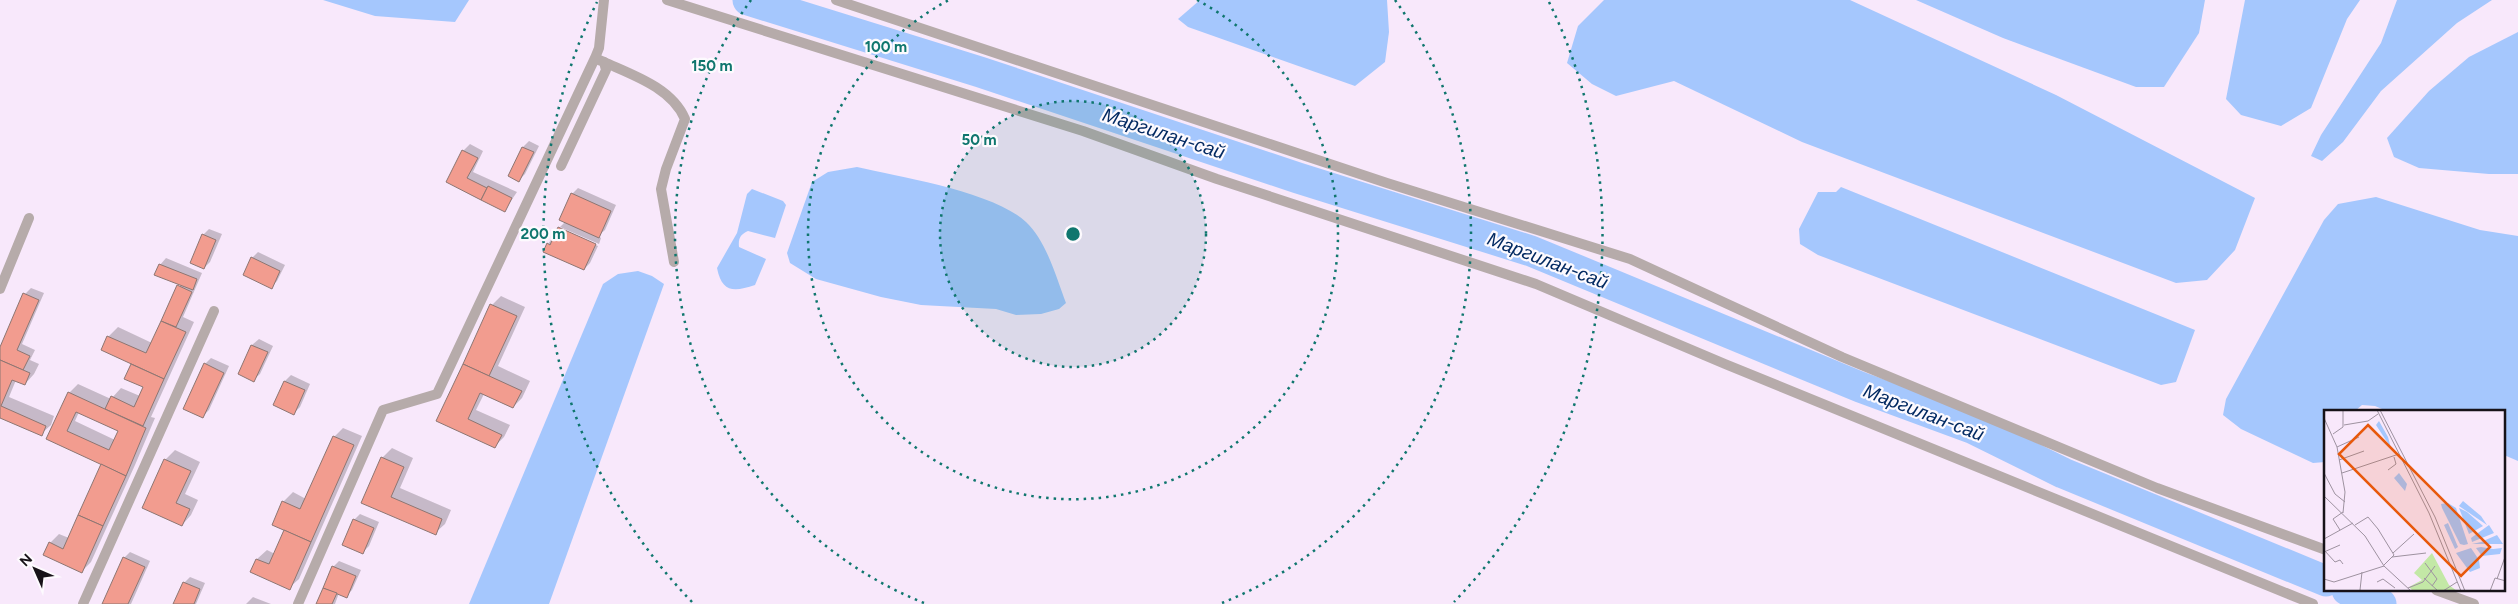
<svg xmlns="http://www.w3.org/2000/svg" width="2518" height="604" viewBox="0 0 2518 604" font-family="Figtree,sans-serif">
	<rect width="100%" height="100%" fill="#f8e8fb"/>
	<g fill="#a5c7fd">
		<path d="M323,0H469L455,22L375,16Z"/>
		<path d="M1200,0H1387L1389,32L1385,62L1355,86L1188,27L1178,19Z"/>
		<path d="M1604,0H1850L2056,95L2255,198L2235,250L2207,280L2176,283L1802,142L1674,81L1616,96L1592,84L1567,63L1578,26Z"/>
		<path d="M1916,0H2205L2199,33L2164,87H2136L2003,38Z"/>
		<path d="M2245,0H2360L2347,19L2311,108L2281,126L2241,115L2226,99Z"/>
		<path d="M2397,0H2492L2457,23L2381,91L2343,142L2322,161L2311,156L2321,135L2381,43Z"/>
		<path d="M2518,32V174H2489L2419,168L2394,157L2387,138L2429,91L2469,57Z"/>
		<path d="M857,167C901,177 994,192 1026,222C1047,242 1056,277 1066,303L1059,309L1041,314L1016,315L996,309L921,305L881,297L816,279L790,263L787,253L812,182L828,172Z"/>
		<path d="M1841,187L2195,330L2176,382L2161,385L1818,255L1800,244L1799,229L1818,192H1836Z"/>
		<path d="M752,189L783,201L786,205L775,238L748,231C741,234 738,238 739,247L766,259L755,285C734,292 722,293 717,268L737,233L747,194Z"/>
		<path d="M2376,197L2480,230L2518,236V461L2504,455V412H2389L2375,406L2362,405L2355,411L2326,412L2325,462L2313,463L2241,429L2223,415L2226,399L2324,220L2338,204Z"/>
		<path d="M638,271L652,276L664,284L549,604H469L603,284L618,274Z"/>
	</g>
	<g fill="#0003" fill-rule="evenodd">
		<path d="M529,141L539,146L525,174L519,180L509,175L523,147Z"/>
		<path d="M470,144L483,151L473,172L517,192L504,211L447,181L463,151Z"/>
		<path d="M578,188L616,205L605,230L598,236L601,238L599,244L560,227L566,221L572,194Z"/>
		<path d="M560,227V229L598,246L590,263L584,269L548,244Z"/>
		<path d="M209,229L222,234L210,262L204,268L203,235Z"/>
		<path d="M258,252L285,265L277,281L271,287L252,258Z"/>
		<path d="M166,258L202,273L183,317L194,322L151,417L155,418L135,465L91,562L82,571L50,543L59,534L69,538L103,464L48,439L69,393L78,384L111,399L121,388L140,396L145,387L126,378L133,363L103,350L109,336L118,327L152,343L181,284L160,265ZM79,412L119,431L115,440L75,421Z"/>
		<path d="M31,288L44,293L22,344L35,350L30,360L39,364L34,374L25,384L16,380L9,397L54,416L51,425L41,434L0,416V350L25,294Z"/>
		<path d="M501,296L525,307L498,366L530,381L522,398L513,407L484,394L476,410L510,425L504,437L495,446L438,420L492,305Z"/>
		<path d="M259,339L273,346L260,374L253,380L239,374L252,345Z"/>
		<path d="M211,358L229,366L209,410L203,416L205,364Z"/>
		<path d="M291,375L310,384L300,407L294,413L285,381Z"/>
		<path d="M343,428L362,436L299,579L289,588L252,571L257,559L267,550L275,554L286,530L283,502L293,492L306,499L334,437Z"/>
		<path d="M392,448L413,458L400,488L451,510L445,524L435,533L363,502L382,458Z"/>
		<path d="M175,450L200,462L185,494L198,500L191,515L182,525L143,507L165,460Z"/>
		<path d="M360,514L379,522L369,546L363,552L354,520Z"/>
		<path d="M130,552L150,561L131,604H103L124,558Z"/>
		<path d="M339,561L361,570L352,590L346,596L339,593L335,604H317L333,567Z"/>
		<path d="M190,577L205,583L196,604H175L184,583Z"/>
		<path d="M253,597L271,604H246Z"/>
	</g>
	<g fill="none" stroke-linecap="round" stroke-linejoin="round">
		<g stroke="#a5c7fd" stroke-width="31">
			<path d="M748,0L980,72L1298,178L1531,251L1860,387L1974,429L2063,473L2326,581"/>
			<path d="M2347,590L2381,604"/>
		</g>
	</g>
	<g fill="#f29c8f" stroke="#8d7672" fill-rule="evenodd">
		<path d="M522,147L534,152L519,182L508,176Z"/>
		<path d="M462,150L478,158L467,178L487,188L481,200L446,182Z"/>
		<path d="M488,186L512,198L505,212L481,200Z"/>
		<path d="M571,193L611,211L599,238L559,220Z"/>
		<path d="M558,227L596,244L584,270L543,252L547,243L550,245Z"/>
		<path d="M202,234L216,240L204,269L190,263Z"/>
		<path d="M251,257L280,271L272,289L243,275Z"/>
		<path d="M159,264L197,279L193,290L154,275Z"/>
		<path d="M177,285L192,292L176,327L161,321Z"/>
		<path d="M23,293L39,300L17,350L30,356L23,370L0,360V347Z"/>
		<path d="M490,304L517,316L489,376L463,364Z"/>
		<path d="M161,321L186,332L164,379L101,350L107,336L146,353Z"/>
		<path d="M251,345L268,352L254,382L238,374Z"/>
		<path d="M0,360L30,373L25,385L12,380L1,406L46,426L42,436L0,418Z"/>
		<path d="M204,363L224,373L203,418L183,409Z"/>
		<path d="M131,364L164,379L143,426L105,409L111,396L134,407L143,387L124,379Z"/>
		<path d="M463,364L522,391L513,408L480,393L468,419L502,435L495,448L436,421Z"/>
		<path d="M284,381L305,390L294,415L273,405Z"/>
		<path d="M68,392L146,428L126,476L46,439ZM76,412L118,431L109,450L67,431Z"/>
		<path d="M333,436L354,445L311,542L272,525L282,501L300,509Z"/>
		<path d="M381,457L404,467L391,497L442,519L436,535L361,503Z"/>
		<path d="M164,459L191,471L176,503L190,509L182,526L142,508Z"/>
		<path d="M101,464L126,476L103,526L78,515Z"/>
		<path d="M78,515L103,526L82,573L43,555L49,542L63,549Z"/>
		<path d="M353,519L374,528L363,554L342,545Z"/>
		<path d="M284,530L311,542L290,590L250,572L256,559L269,564Z"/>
		<path d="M123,557L145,567L128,604H102Z"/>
		<path d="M332,566L356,576L347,598L323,588Z"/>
		<path d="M183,582L200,589L194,604H173Z"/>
		<path d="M323,588L337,593L332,604H316Z"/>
	</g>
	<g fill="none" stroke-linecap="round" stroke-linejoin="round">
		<g stroke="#b6abaa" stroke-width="10">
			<path d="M667,0L1083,131L1217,179L1536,284L1725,364L2313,604"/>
			<path d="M836,0L1387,183L1630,259L1842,357L2157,488L2326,550"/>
			<path d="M604,62C633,75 672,88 685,119L666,169L661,189L674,262"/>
			<path d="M561,166L606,70L604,62L599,60"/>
			<path d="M0,289L29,218"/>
			<path d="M2436,590L2474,604"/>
			<path d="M83,604L214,311"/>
			<path d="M298,604L383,410L437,394L595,58L599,48L604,0"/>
		</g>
	</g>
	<circle cx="1073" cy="234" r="133" fill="#0f766e" fill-opacity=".12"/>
	<g fill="none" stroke="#0f766e" stroke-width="2.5" stroke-dasharray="2.5 5">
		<circle cx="1073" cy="234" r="133"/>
		<path d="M1197 0A265 265 0 1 1 949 0"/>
		<path d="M924 603A398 398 0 0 1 751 0M1395 0A398 398 0 0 1 1222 603"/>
		<path d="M692 602A530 530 0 0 1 597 2M1549 2A530 530 0 0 1 1454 602"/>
	</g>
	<g text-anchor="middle" stroke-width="4.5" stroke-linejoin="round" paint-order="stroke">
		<g font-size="19" font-style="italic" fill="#032a62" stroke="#fdfafe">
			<text transform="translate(1164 133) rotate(18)" y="7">Маргилан-сай</text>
			<text transform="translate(1548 260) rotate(21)" y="7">Маргилан-сай</text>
			<text transform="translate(1924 412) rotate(21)" y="7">Маргилан-сай</text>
		</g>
	</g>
	<g transform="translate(2324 410)">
		<rect width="181" height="181" fill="#f8e8fb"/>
		<path d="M108,143L125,175L133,181H89L85,177L98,170L90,163Z" fill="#c3e8a6"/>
		<path d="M55,11L64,27L67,38L52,15ZM75,63L83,74L81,81L70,68ZM139,91L157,106L163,115L135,96ZM124,93L132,98L144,134L140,135L136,134L118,98L117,94ZM135,98L143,102L159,116L145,124ZM124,113L134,137L131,139L120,115ZM165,115L170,123L148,132L147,128ZM173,125L179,134H148L157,132ZM157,137L169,139L178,138L176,144L158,146L152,138ZM147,138L155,150L156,158L146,162L132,143Z" fill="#a5c7fd"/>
		<path fill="none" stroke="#9e92a0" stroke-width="1" d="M53,0L105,103L137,181M56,0L111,107L141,181M0,8L13,37L21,82L19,103M20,15L44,11L54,4M9,24L19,17V0M13,37L35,27M15,50L40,41M64,60L72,54L70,47M0,63L11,84L21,92M18,63L75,44M0,86L41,126L60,156M31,115L44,107L54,119L70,145L60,155M16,120L9,109L19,102M0,129L29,113M0,140L11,152L16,150L19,154M0,142L16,135M69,143L90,124M68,147L102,143M101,153L113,169L108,176M100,168L114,181M0,169L10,172L60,156L87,181M173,169L181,147M53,172L59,169L71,178M84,178L99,172L111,156M36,180L38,162M119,181L133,172M166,181L171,168L182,171"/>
		<path fill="#e8590c" fill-opacity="0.15" stroke="#e8590c" stroke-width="2.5" d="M44,15L166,137L137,166L15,44Z"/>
		<rect width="181" height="181" fill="none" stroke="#171218" stroke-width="2.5"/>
	</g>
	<circle cx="1073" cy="234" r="8" fill="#0f766e" stroke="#fdfafe" stroke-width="2.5"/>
	<g font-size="15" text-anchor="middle" font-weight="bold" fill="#0f766e" stroke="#fdfafe" stroke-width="4.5" stroke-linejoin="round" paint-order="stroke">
		<text x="886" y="52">100 m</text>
		<text x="712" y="71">150 m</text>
		<text x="979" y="145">50 m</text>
		<text x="543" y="239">200 m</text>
	</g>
	<g transform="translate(35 569) rotate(315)" stroke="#fdfafe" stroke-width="4" paint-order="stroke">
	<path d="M0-4L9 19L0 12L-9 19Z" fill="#171218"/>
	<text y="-8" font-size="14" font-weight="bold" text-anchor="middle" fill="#171218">N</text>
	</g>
</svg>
